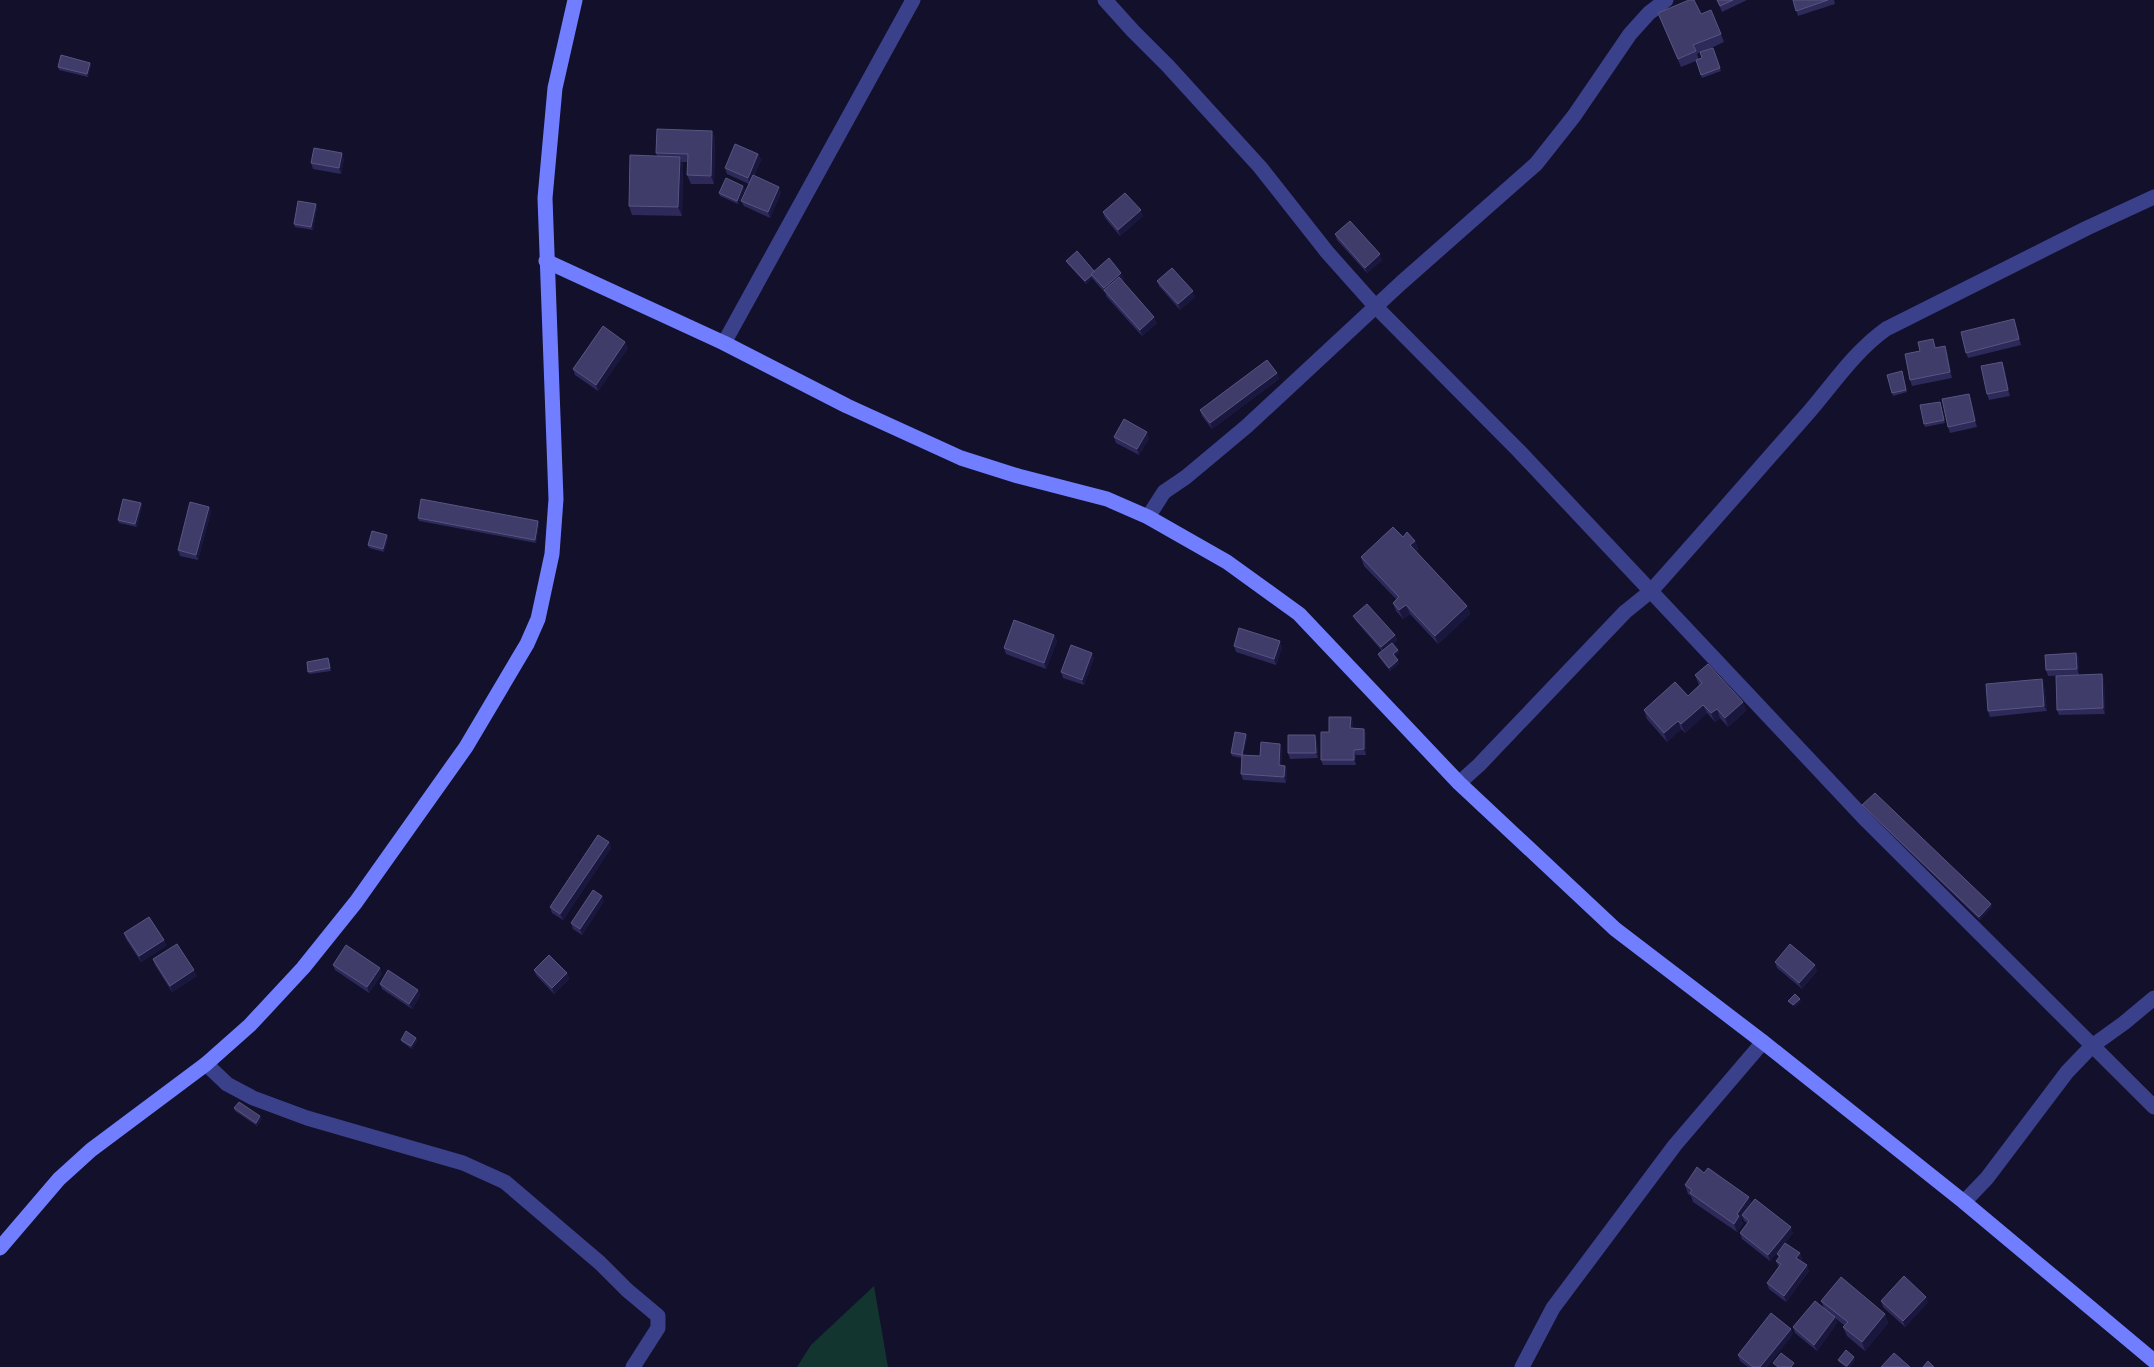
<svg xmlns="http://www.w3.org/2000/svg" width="2154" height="1367" viewBox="0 0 2154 1367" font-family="'Fira Sans',sans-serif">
	<rect width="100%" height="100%" fill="#12102a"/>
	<path fill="#13352f" d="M874,1286L888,1367H797L811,1345Z"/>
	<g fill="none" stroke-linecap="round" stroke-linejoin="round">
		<g stroke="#3a418a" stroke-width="15">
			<path d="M1105,0L1133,31L1168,66L1260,167L1327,252L1376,307L1519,451L1867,821L2154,1107"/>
			<path d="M724,343L913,0"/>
			<path d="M1148,517L1164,492L1186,477L1247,426L1401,283L1536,164L1574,116L1630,34L1649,13L1666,0"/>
			<path d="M1459,783L1479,765L1625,612L1651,591C1704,532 1756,472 1809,412C1834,383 1854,352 1886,329L2087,228L2154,197"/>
			<path d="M206,1064L227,1084L253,1098L307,1118L463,1163L505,1182L600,1263L627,1290L658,1316V1328L633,1367"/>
			<path d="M1964,1202L1987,1178L2067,1072L2092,1046L2124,1023L2154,998"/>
			<path d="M1522,1367L1553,1308L1675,1145L1763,1042"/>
		</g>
		<g stroke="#717eff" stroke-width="15">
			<path d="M546,261L724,343L847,406L961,458L1018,476L1107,499L1148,517L1227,562L1299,614L1459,783L1615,929L1763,1042L1964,1202L2154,1361"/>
			<path d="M0,1248L59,1179L91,1150L206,1064L250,1025L303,968L356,902L466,747L527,644L538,619L552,554L556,499L545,198L555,88L575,0"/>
		</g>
	</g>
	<g fill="#2d2959" fill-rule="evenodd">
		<path d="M1717,0H1747L1722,12Z"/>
		<path d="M1793,0H1834L1835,4L1798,16Z"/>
		<path d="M1658,13L1701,14L1721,34L1724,42L1705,51L1713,48L1721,71L1702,78L1696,61L1681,67ZM1700,52L1702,58L1699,59L1697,54Z"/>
		<path d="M90,63L91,65L88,77L59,70L58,67Z"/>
		<path d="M712,131L715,140L714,184H691L687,175L688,162H682L683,166L682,216L632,215L629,206L657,156L656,153Z"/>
		<path d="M758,154L761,160L754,176L781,193L770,218L744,206L741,201L749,184L727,174L725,168Z"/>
		<path d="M344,159L341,174L313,169L311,163Z"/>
		<path d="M745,189L738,204L720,196L719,193Z"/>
		<path d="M317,207L313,230L295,227L294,224Z"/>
		<path d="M1103,212L1143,216L1120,236L1105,218Z"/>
		<path d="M1335,234L1382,260L1367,273L1337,240Z"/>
		<path d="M1066,261L1094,271L1124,278L1122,280L1157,323L1142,336L1106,296V294L1092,278L1086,284L1068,264Z"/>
		<path d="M1157,281L1195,297L1180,310L1159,286Z"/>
		<path d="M2014,319L2021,345L1968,358L1966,353Z"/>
		<path d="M1933,339L1936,348L1945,346L1947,352L1952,378L1912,386L1910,380L1920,351Z"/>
		<path d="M628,348L598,391L575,375L573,369Z"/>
		<path d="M2002,362L2004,367L2010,396L1989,400L1987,394Z"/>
		<path d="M1902,371L1907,392L1893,396L1892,393Z"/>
		<path d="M1277,373L1279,379L1212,429L1202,416L1200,410Z"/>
		<path d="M1969,394L1971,400L1977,427L1950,433L1948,427Z"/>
		<path d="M1940,402L1945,423L1925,427L1924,424Z"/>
		<path d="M1114,437L1149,438L1139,455L1116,443Z"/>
		<path d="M141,503L142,506L137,527L119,523L118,520Z"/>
		<path d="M209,507L211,512L198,560L180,556L178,550Z"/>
		<path d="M418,518L538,521L539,524L536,543L419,521Z"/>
		<path d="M387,535L388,538L384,552L369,548L368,545Z"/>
		<path d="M1403,537L1415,541L1418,549L1416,551L1467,606L1470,614L1438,644L1410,614L1403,619L1396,611L1393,603L1396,599L1364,566L1361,557Z"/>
		<path d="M1353,616L1395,635L1397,640L1393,644L1398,650L1399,653L1395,656L1399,663L1390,671L1379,657L1378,654L1382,651L1356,621Z"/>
		<path d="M1054,635L1057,641L1046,669L1006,654L1004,648Z"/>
		<path d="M1234,646L1282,647L1276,665L1236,652Z"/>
		<path d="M2076,653L2079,659V675L2048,676L2046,670Z"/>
		<path d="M1094,658L1084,685L1063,678L1061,672Z"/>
		<path d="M329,661L331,671L310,674L308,672Z"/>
		<path d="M2102,674L2104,680L2105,714L2059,715L2057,710Z"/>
		<path d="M1695,675L1743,702L1746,711L1728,727L1720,718L1715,722L1707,713L1685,733L1681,729L1667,742L1647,719L1644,710L1688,696L1699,685Z"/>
		<path d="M2042,679L2044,685L2047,711L1990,717L1988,711Z"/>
		<path d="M1351,717L1353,723V728L1364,729L1366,734V755H1356V765H1323L1321,760Z"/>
		<path d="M1246,734L1247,737L1243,755L1260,756L1280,744L1282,750L1281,765L1285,766L1287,771L1286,783L1243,780L1241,774L1242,758L1232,756L1231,753Z"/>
		<path d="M1317,741L1318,758L1290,759L1288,753Z"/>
		<path d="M1862,805L1992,907L1980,920L1864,808Z"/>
		<path d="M609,842L611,848L563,920L552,913L550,907Z"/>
		<path d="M604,901L582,935L573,929L571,923Z"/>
		<path d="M124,933L164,940L166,946L141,962L126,939Z"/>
		<path d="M153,959L197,976L172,992L155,965Z"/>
		<path d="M1775,962L1817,971L1802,989L1777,968Z"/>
		<path d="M333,965L382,974L369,993L335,970Z"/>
		<path d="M534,970L567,973L569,979L554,994L536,975Z"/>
		<path d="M380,984L418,990L420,996L412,1009L382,989Z"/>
		<path d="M416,1038L417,1041L412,1049L402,1042L401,1040Z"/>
		<path d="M234,1108L262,1119L257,1126L235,1111Z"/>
		<path d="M1685,1185L1751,1203L1793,1233L1770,1261L1742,1239L1740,1233L1747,1223L1744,1221L1743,1218L1741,1220L1743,1224L1737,1232L1693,1202L1691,1196L1688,1194Z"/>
		<path d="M1800,1253L1802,1259L1801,1261L1809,1271L1786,1302L1769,1289L1767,1283L1779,1267L1776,1261L1779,1258L1777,1254Z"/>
		<path d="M1821,1301L1885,1314L1888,1323L1865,1351L1847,1336L1843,1327L1845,1326L1835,1318L1837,1323L1817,1351L1795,1333L1793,1327L1824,1308Z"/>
		<path d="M1881,1301L1928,1302L1905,1327L1883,1307Z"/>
		<path d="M1791,1329L1793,1334L1767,1367H1748L1740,1361L1738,1355Z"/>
		<path d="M1838,1360H1855L1850,1367H1845L1839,1362Z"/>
	</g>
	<g fill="#1a173e">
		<path d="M90,63L91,65L88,77L87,74Z"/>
		<path d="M712,131L715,140L714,184L711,176Z"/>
		<path d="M342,153L344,159L341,174L339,168Z"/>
		<path d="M758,154L761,160L750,184L748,178Z"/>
		<path d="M680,157L683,166L682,216L678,207Z"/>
		<path d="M743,186L745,189L738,204L737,201Z"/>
		<path d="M779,187L781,193L770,218L768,212Z"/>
		<path d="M316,204L317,207L313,230L311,227Z"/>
		<path d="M1141,210L1143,216L1120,236L1118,230Z"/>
		<path d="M1380,254L1382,260L1367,273L1365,268Z"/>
		<path d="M1121,273L1124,278L1107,293L1104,290L1106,294L1104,288Z"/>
		<path d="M1091,275L1092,278L1086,284L1085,281Z"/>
		<path d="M1193,291L1195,297L1180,310L1178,304Z"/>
		<path d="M1154,317L1157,323L1142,336L1140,330Z"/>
		<path d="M625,342L628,348L598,391L596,385Z"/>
		<path d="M1945,346L1947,352L1952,378L1950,372Z"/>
		<path d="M2002,362L2004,367L2010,396L2008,390Z"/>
		<path d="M1277,373L1279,379L1212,429L1210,423Z"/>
		<path d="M1969,394L1971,400L1977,427L1975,421Z"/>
		<path d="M1147,432L1149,438L1139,455L1137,449Z"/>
		<path d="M141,503L142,506L137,527L135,524Z"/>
		<path d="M209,507L211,512L198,560L196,555Z"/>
		<path d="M538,521L539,524L536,543L535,540Z"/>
		<path d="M387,535L388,538L384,552L383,549Z"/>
		<path d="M1415,541L1418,549L1413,554L1410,545Z"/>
		<path d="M1406,605L1410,614L1403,619L1399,610Z"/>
		<path d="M1467,606L1470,614L1438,644L1435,636Z"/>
		<path d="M1054,635L1057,641L1046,669L1044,663Z"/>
		<path d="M1395,635L1397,640L1383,652L1381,647Z"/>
		<path d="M1280,641L1282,647L1276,665L1274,659Z"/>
		<path d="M1398,650L1399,653L1394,657L1393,654Z"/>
		<path d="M1092,653L1094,658L1084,685L1082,680Z"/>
		<path d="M2076,653L2079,659V675L2077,669Z"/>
		<path d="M1398,660L1399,663L1390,671L1389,668Z"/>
		<path d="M2102,674L2104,680L2105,714L2103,708Z"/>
		<path d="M2042,679L2044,685L2047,711L2044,706Z"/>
		<path d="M1743,702L1746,711L1728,727L1725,718Z"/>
		<path d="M1703,705L1707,713L1685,733L1681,724Z"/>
		<path d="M1717,709L1720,718L1715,722L1711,713Z"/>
		<path d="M1351,717L1353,723V734L1350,728Z"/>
		<path d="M1678,721L1681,729L1667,742L1664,733Z"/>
		<path d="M1364,729L1366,734V755L1364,749Z"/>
		<path d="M1246,734L1247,737L1243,758L1242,755Z"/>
		<path d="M1315,735L1317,741L1318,758L1316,753Z"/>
		<path d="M1280,744L1282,750L1281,771L1279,765Z"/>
		<path d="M1354,750L1356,755V765L1354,760Z"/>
		<path d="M1285,766L1287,771L1286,783L1284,777Z"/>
		<path d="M609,842L611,848L563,920L560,914Z"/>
		<path d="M602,896L604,901L582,935L580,929Z"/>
		<path d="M1991,904L1992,907L1980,920L1979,917Z"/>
		<path d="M164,940L166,946L141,962L139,956Z"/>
		<path d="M1815,965L1817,971L1802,989L1799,983Z"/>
		<path d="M380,968L382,974L369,993L367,987Z"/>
		<path d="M194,970L197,976L172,992L170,986Z"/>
		<path d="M567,973L569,979L554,994L552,988Z"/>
		<path d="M418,990L420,996L412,1009L409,1004Z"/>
		<path d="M1800,999L1801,1002L1794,1008L1793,1005Z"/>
		<path d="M416,1038L417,1041L412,1049L411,1046Z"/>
		<path d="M260,1116L262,1119L257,1126L256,1123Z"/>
		<path d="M1749,1197L1752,1206L1742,1215L1743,1218L1741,1220L1743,1224L1737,1232L1734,1224L1737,1214Z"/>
		<path d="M1791,1227L1793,1233L1770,1261L1768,1255Z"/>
		<path d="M1800,1253L1802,1259L1798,1264L1796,1258Z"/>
		<path d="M1807,1265L1809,1271L1786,1302L1784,1296Z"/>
		<path d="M1926,1297L1928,1302L1905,1327L1903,1321Z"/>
		<path d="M1885,1314L1888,1323L1865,1351L1862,1342Z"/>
		<path d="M1835,1317L1837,1323L1817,1351L1814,1345Z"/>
		<path d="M1791,1329L1793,1334L1767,1367H1760Z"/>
		<path d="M1854,1357L1855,1360L1850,1367H1847Z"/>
	</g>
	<g fill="#403c6a" stroke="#585582">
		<path d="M1689,0H1694L1701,14L1711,10L1721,34L1693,45L1696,51L1678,59L1658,13Z"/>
		<path d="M1717,0H1733L1720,6Z"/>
		<path d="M1793,0H1828L1796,11Z"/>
		<path d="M1713,48L1720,68L1701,75L1696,60L1702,58L1700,52Z"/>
		<path d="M61,55L90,63L87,74L58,67Z"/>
		<path d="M657,129L712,131L711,176L687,175L688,154L656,153Z"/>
		<path d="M735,144L758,154L748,178L725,168Z"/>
		<path d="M314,148L342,153L339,168L311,163Z"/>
		<path d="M630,155L680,157L678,207L629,206Z"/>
		<path d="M753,175L779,187L768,212L741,201Z"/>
		<path d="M726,178L743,186L737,201L719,193Z"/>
		<path d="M1125,193L1141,210L1118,230L1103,212Z"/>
		<path d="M298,201L316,204L311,227L294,224Z"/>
		<path d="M1350,221L1380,254L1365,268L1335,234Z"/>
		<path d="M1077,251L1094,271L1091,274L1092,275L1085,281L1066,261Z"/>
		<path d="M1109,258L1121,273L1104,288L1091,274Z"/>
		<path d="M1172,268L1193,291L1178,304L1157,281Z"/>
		<path d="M1119,277L1154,317L1140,330L1104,290Z"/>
		<path d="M2014,319L2019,339L1966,353L1961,332Z"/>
		<path d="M603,326L625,342L596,385L573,369Z"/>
		<path d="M1933,339L1935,348L1945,346L1950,372L1910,380L1905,354L1920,351L1918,342Z"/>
		<path d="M1267,360L1277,373L1210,423L1200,410Z"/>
		<path d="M2002,362L2008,390L1987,394L1981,366Z"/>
		<path d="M1902,371L1906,390L1892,393L1887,375Z"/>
		<path d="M1969,394L1975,421L1948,427L1942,399Z"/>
		<path d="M1940,402L1944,420L1924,424L1920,405Z"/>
		<path d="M1124,419L1147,432L1137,449L1114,437Z"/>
		<path d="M123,499L141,503L135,524L118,520Z"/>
		<path d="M421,499L538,521L535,540L418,518Z"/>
		<path d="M190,502L209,507L196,555L178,550Z"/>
		<path d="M1393,527L1403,537L1407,532L1415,541L1410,545L1467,606L1435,636L1406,605L1399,610L1393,603L1399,597L1361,557Z"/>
		<path d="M372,531L387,535L383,549L368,545Z"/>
		<path d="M1367,604L1395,635L1381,647L1353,616Z"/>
		<path d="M1014,620L1054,635L1044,663L1004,648Z"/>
		<path d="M1239,628L1280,641L1274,659L1234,646Z"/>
		<path d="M1392,643L1398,650L1393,654L1398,660L1389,668L1378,654Z"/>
		<path d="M1071,645L1092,653L1082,680L1061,672Z"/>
		<path d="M2076,653L2077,669L2046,670L2045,655Z"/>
		<path d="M328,658L330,668L308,672L307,662Z"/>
		<path d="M1708,664L1743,702L1725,718L1717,709L1711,713L1703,705L1681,724L1678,721L1664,733L1644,710L1675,682L1688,696L1702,683L1695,675Z"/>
		<path d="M2102,674L2103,708L2057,710L2056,676Z"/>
		<path d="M2042,679L2044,706L1988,711L1986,684Z"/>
		<path d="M1329,717H1351L1350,728L1364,729V749L1354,750V760H1321V732H1329Z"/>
		<path d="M1235,732L1246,734L1242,755L1231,753Z"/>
		<path d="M1288,735H1315L1316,753H1288Z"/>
		<path d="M1261,742L1280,744L1279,765L1285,766L1284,777L1241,774L1242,755L1260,756Z"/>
		<path d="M1875,793L1991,904L1979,917L1862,805Z"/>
		<path d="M598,835L609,842L560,914L550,907Z"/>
		<path d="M593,890L602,896L580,929L571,923Z"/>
		<path d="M149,917L164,940L139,956L124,933Z"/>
		<path d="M177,944L194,970L170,986L153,959Z"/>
		<path d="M1790,944L1815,965L1799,983L1775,962Z"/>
		<path d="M346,945L380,968L367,987L333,965Z"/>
		<path d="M549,955L567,973L552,988L534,970Z"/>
		<path d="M388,970L418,990L409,1004L380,984Z"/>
		<path d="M1795,994L1800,999L1793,1005L1788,1001Z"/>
		<path d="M406,1031L416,1038L411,1046L401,1040Z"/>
		<path d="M239,1102L260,1116L256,1123L234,1108Z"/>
		<path d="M1697,1167L1704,1173L1708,1168L1749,1197L1737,1214L1739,1216L1734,1224L1690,1193L1692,1190L1685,1185Z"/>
		<path d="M1755,1199L1791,1227L1768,1255L1740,1233L1749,1221L1742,1215Z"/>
		<path d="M1785,1243L1800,1253L1796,1258L1807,1265L1784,1296L1767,1283L1781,1264L1776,1261L1780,1256L1777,1254Z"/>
		<path d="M1904,1276L1926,1297L1903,1321L1881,1301Z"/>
		<path d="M1841,1277L1885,1314L1862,1342L1843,1327L1848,1322L1821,1301Z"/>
		<path d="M1815,1301L1835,1317L1814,1345L1793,1327Z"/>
		<path d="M1771,1313L1791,1329L1760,1367H1753L1738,1355Z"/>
		<path d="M1846,1350L1854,1357L1847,1366L1838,1360Z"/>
		<path d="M1781,1353L1794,1363L1791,1367H1778L1773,1363Z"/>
		<path d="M1894,1353L1910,1367H1881Z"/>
		<path d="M1928,1361L1934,1367H1923Z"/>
	</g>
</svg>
